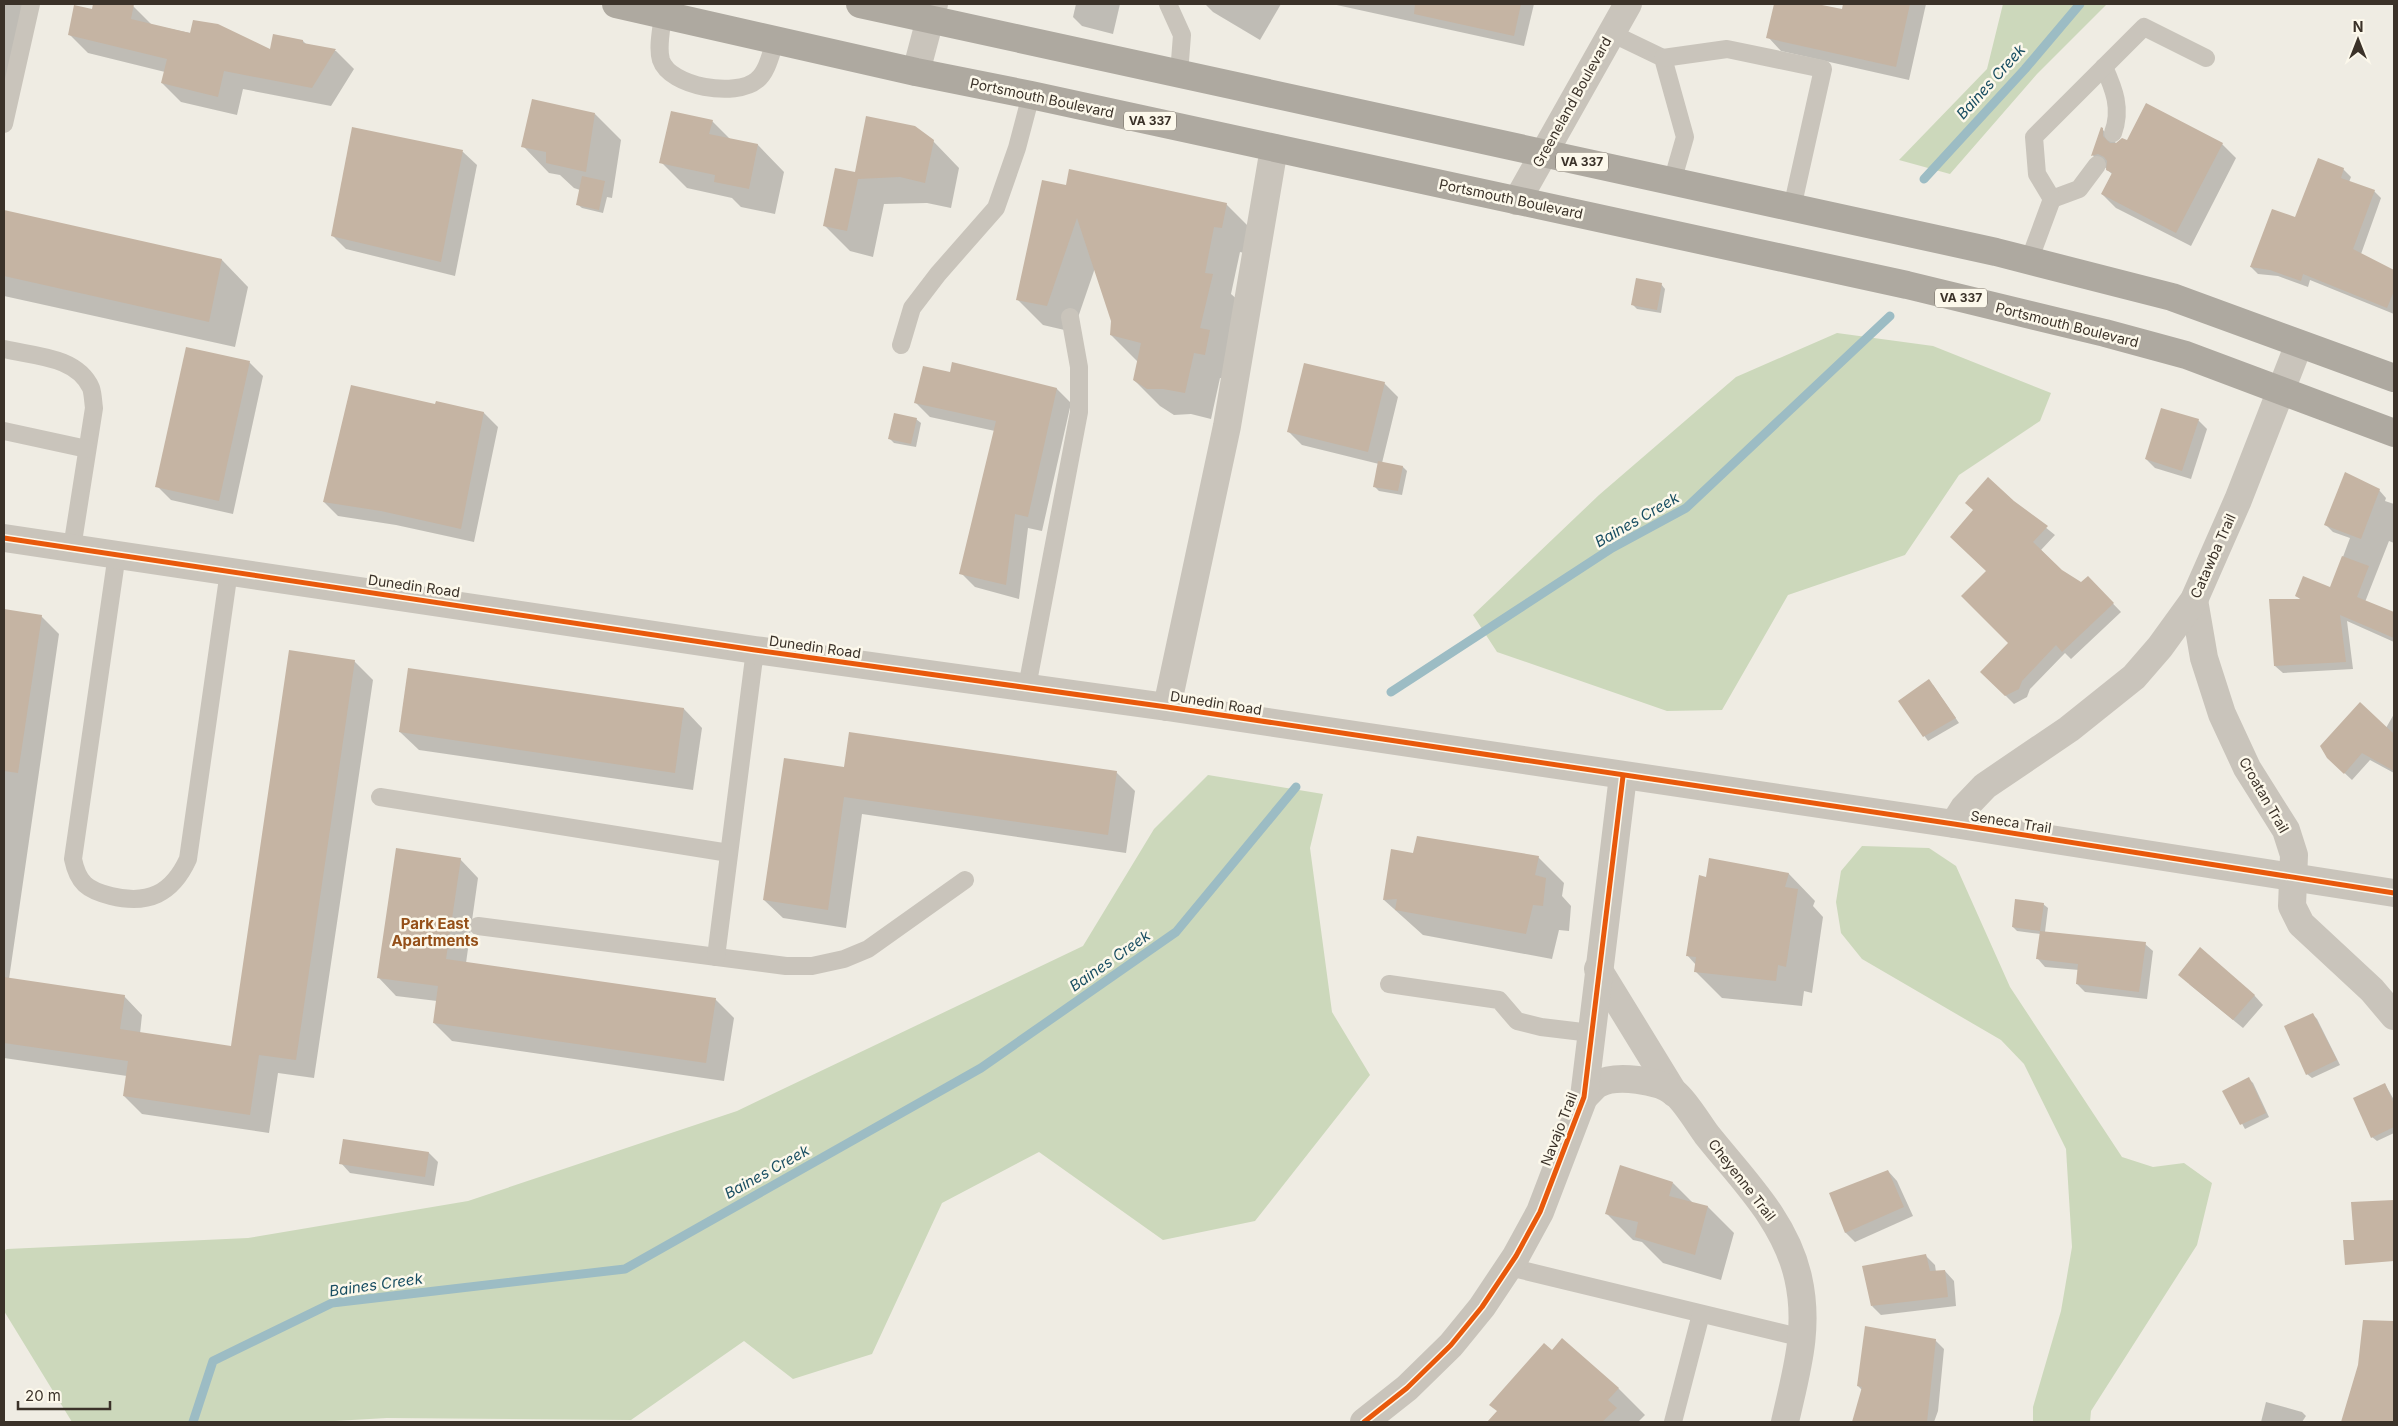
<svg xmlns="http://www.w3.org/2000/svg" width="2398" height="1426" viewBox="0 0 2398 1426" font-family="Inter,sans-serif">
	<rect width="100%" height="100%" fill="#efece3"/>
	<g fill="#ccd8bb">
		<path d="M2003,4H2107L2037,74L1950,174L1899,160L1987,69Z"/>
		<path d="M1837,333L1933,346L2051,393L2040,421L1959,475L1905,555L1788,595L1722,710L1667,711L1497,652L1473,615L1599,495L1736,377Z"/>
		<path d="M1208,775L1323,794L1310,848L1332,1012L1370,1075L1255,1221L1163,1240L1039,1152L942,1203L872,1354L793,1379L744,1341L631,1420L387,1418L317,1422H72L4,1311V1251L7,1249L248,1238L468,1201L737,1111L1083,946L1154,829Z"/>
		<path d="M1862,846L1929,848L1956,866L2010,987L2122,1157L2153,1167L2184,1163L2212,1183L2197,1245L2091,1411L2090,1422H2033V1407L2061,1311L2072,1247L2066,1149L2024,1064L2001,1040L1862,959L1841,933L1836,902L1841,871Z"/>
	</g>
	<g fill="#0003">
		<path d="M4,4H36L4,131Z"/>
		<path d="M95,4H126L133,6L152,25L271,50L303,41L307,45L336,51L354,69L331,106L243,89L237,115L181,102L162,83L165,72L88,53L69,34L93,11Z"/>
		<path d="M1076,4H1120L1113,34L1082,26L1073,17Z"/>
		<path d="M1205,4H1281L1260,40L1213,12Z"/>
		<path d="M1332,4H1534L1524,46Z"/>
		<path d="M1775,4H1812L1843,11L1844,4H1926L1909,80L1781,51L1768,37Z"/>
		<path d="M595,114L621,140L612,198L607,197L603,213L582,208L577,204L580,190L574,188L560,175L549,173L523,146Z"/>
		<path d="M712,121L731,140L758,145L784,172L775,214L741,207L732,198L687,188L661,162Z"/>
		<path d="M353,129L463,152L477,165L455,276L346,249L332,235Z"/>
		<path d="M2102,129L2117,144H2222L2236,158L2191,246L2116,208L2102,194L2112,174L2093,156Z"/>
		<path d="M933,141L959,168L951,208L927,203L884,204L873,257L850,251L824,225L856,173Z"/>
		<path d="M2343,169L2351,177L2349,182L2374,191L2381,198L2361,254L2394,271V314L2310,280L2308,287L2278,276L2258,274L2251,267Z"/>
		<path d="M1067,187L1226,204L1252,230L1248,254L1240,252L1231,294L1239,301L1231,380L1220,378L1211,419L1191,414L1174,415L1160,406L1134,380L1138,362L1111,335L1112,321L1095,268L1073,332L1043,325L1017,299Z"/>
		<path d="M4,212L222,260L248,287L235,347L4,296Z"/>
		<path d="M1661,284L1665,289L1661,313L1637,309L1632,304Z"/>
		<path d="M249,362L263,376L233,514L171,500L157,486Z"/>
		<path d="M953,364L1057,389L1071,403L1042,531L1028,528L1019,599L975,587L961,573L995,431L930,417L916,403L951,374Z"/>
		<path d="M1384,383L1398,397L1382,463L1403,467L1407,471L1402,495L1379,491L1374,486L1379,464L1302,445L1288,431Z"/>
		<path d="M436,405L484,413L498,427L474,542L396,525L338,516L324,502Z"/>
		<path d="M916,419L921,423L916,447L894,443L889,438Z"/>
		<path d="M2198,420L2207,429L2191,479L2155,468L2146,459Z"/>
		<path d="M2379,490L2386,498L2385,501L2394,504V543L2389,541L2365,602L2394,613V642L2347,621L2353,669L2283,673L2275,666L2301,600L2297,596L2331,589L2350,538L2333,532L2326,525Z"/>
		<path d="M2014,502L2055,535L2041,550L2061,571L2081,584L2096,586L2121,612L2071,659L2065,653L2030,689L2027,697L2014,704L1982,672L2010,643L1988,571Z"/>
		<path d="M4,610L41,616L59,634L9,979L124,996L142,1015L140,1034L232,1048L354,661L373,680L314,1078L278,1073L269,1133L142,1114L124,1096L127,1076L4,1058Z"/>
		<path d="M1933,685L1959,723L1928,741L1900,701Z"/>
		<path d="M684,709L702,728L693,790L419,750L400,732Z"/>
		<path d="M2394,714V773L2370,760L2352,780L2336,765L2386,728Z"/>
		<path d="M845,768L1116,772L1135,791L1126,853L862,814L846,928L783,918L764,900Z"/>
		<path d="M1414,854L1538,857L1564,883L1562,896L1571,906L1569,931L1559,930L1552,959L1423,935L1384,900Z"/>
		<path d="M460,859L478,878L466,963L715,999L734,1018L724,1081L452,1041L434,1023L437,1001L396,996L378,977Z"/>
		<path d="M1789,874L1815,901L1813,906L1823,917L1812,993L1804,991L1802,1006L1722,998L1696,972V965L1687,955L1707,879Z"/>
		<path d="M2043,904L2048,908L2045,932L2145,944L2153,951L2147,999L2085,992L2077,984L2079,970L2045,967L2038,959L2041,934L2017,931L2013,927Z"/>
		<path d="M2189,984L2254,995L2263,1005L2243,1028Z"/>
		<path d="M2313,1015L2317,1019L2340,1065L2312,1078L2307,1074Z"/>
		<path d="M2249,1079L2253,1083L2269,1117L2245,1129L2224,1091Z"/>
		<path d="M2385,1084L2394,1100V1133L2377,1141L2372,1137Z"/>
		<path d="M429,1153L438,1162L434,1186L350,1173L341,1163Z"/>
		<path d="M1888,1171L1897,1181L1913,1216L1855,1242L1846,1233L1831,1194Z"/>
		<path d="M1673,1183L1693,1203L1708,1207L1734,1233L1721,1280L1663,1263L1642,1242L1633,1240L1607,1214Z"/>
		<path d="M1926,1256L1935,1265L1936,1272L1945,1271L1954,1281L1956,1306L1881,1315L1872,1306Z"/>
		<path d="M2364,1321L2394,1322V1422H2342L2359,1366Z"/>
		<path d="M1562,1340L1619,1389L1645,1415L1638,1422H1489Z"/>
		<path d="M1935,1340L1944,1349L1938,1411L1934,1422H1853L1862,1390L1858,1386Z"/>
		<path d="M2266,1402L2302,1412L2306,1416L2302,1422H2261Z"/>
	</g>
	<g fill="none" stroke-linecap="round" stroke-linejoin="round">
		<g stroke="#9cbcc4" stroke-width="9">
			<path d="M1924,179L2025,69L2080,4"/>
			<path d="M1391,692L1612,548L1686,508L1890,316"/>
			<path d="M193,1422L213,1361L332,1303L625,1269L981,1068L1176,932L1296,787"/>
		</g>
	</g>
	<g fill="#c5b4a3">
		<path d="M93,4H134L131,19L190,33L193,20L218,24L270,49L273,34L303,40V43L336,49L312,88L224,71L218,97L161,83L167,59L68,35L74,5L92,9Z"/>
		<path d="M1415,4H1521L1514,36L1414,14Z"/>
		<path d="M1774,4H1817L1842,9L1843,4H1910L1896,67L1766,38Z"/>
		<path d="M532,99L595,113L586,172L546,163V152L521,147Z"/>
		<path d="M2146,103L2223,143L2176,233L2101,194L2112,173L2106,170L2107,161L2104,157L2098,154L2091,156L2101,127L2103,128V136L2110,143H2116L2122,138L2127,140Z"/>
		<path d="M671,111L713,120L709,134L758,144L749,189L714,182L715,175L659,163Z"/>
		<path d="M866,116L915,126L934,140L925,183L900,177L858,179L847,231L823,226L835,168L855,172Z"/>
		<path d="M352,127L463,150L441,262L331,236Z"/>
		<path d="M2318,158L2344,168L2341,178L2375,190L2353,249L2394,270V291L2387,308L2303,274L2301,281L2270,270L2250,267L2272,209L2295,217Z"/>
		<path d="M1069,169L1227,203L1222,228L1214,227L1205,273L1213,274L1200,328L1210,330L1205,355L1194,353L1185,393L1163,389H1147L1133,380L1141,343L1110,335L1111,321L1077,218L1047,306L1016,300L1042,180L1066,185Z"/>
		<path d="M582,176L605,181L599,210L576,205Z"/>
		<path d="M4,210L222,259L209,322L4,276Z"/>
		<path d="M1636,278L1662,283L1657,310L1631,305Z"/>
		<path d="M186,347L250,361L219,501L155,487Z"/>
		<path d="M952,362L1057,388L1028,517L1015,514L1006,585L959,574L996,421L914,403L923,366L950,372Z"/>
		<path d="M1304,363L1385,382L1368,452L1287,432Z"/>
		<path d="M351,385L435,404L436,401L484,412L461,529L381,511L323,502Z"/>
		<path d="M2161,408L2199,419L2182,471L2145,459Z"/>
		<path d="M894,413L917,418L911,444L888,439Z"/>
		<path d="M1378,461L1403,466L1398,491L1373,487Z"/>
		<path d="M2345,472L2380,489L2361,539L2324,525Z"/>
		<path d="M1988,477L2014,501L2048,526L2033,542L2062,570L2081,582L2088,576L2114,603L2062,652L2056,645L2022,681L2019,689L2005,696L1980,672L2008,643L1961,596L1986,571L1950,537L1973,510L1965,503Z"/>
		<path d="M2342,556L2369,566L2357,597L2394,612V638L2340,615L2346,662L2274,666L2269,599H2301L2295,596L2303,576L2330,587Z"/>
		<path d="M4,609L42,615L18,773L4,771Z"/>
		<path d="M289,650L355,660L296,1060L259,1055L250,1115L123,1096L128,1061L4,1043V977L125,995L120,1029L231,1046Z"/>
		<path d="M408,668L684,708L675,773L399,732Z"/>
		<path d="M1929,679L1956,718L1923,737L1898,701Z"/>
		<path d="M2360,702L2394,734V771L2362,753L2344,774L2327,758L2320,746Z"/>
		<path d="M849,732L1117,771L1108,835L844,797L828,910L763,900L784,758L844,767Z"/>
		<path d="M1417,836L1539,856L1535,875L1546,878L1543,906L1533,905L1526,934L1395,910L1397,899L1383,900L1391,849L1413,853Z"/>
		<path d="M396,848L461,858L446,959L716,998L706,1063L433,1023L438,986L377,978Z"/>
		<path d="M1709,858L1789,873L1785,887L1798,889L1786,967L1778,965L1776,981L1694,972L1696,957L1686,956L1699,875L1706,877Z"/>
		<path d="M2015,899L2044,903L2040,931L2012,927Z"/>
		<path d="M2040,931L2146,942L2139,992L2076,984L2078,964L2036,959Z"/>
		<path d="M2200,947L2255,995L2233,1020L2178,975Z"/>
		<path d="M2313,1013L2337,1060L2306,1075L2284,1026Z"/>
		<path d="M2249,1077L2266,1113L2240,1125L2222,1091Z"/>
		<path d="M2385,1083L2394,1104V1127L2371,1138L2353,1098Z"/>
		<path d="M343,1139L429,1152L425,1177L339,1164Z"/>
		<path d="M1620,1165L1673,1182L1669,1196L1708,1206L1695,1255L1635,1237L1638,1222L1605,1214Z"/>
		<path d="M1888,1170L1904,1207L1845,1233L1829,1193Z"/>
		<path d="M2394,1200V1261L2345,1265L2343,1240H2354L2351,1202Z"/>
		<path d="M1926,1254L1930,1271L1945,1270L1948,1297L1871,1306L1862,1266Z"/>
		<path d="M2363,1320L2394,1321V1422H2341L2358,1365Z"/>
		<path d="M1865,1326L1936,1339L1927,1422H1852L1862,1387L1857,1386Z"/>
		<path d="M1562,1338L1619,1388L1608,1400L1617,1408L1602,1422H1487L1497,1411L1489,1405L1544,1343L1552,1350Z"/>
	</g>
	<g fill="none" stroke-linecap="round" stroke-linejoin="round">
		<g stroke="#c9c4bb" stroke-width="18">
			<path d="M1168,4L1182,35L1179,74"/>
			<path d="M663,14C662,27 657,47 661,60C670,87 736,98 757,80C768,71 771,52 776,39"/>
			<path d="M1611,33L1663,58L1685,137L1672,182"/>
			<path d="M1663,58L1727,49L1823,69L1792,208"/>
			<path d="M2104,67C2114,89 2122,109 2113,133"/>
			<path d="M4,124L31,4"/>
			<path d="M2052,199L2079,189L2097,165"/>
			<path d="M2029,261L2052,199L2037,174L2034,137L2144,27L2206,58"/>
			<path d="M901,345L912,308L938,274L996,208L1017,148L1031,95"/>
			<path d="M4,349C33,356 77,356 91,388C93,394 93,401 94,408L72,548"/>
			<path d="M4,431L87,449"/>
			<path d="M117,554L73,859C78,883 87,890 111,896C148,905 172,894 188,859L229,571"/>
			<path d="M1027,687L1079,412V367L1070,317"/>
			<path d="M380,797L729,853"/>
			<path d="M478,926L786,966H812L844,959L868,949L965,880"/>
			<path d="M716,957L755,650"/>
			<path d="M1389,984L1499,1000L1517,1021L1541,1027L1591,1033"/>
			<path d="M1509,1267L1803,1338"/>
			<path d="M1673,1422L1701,1314"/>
		</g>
		<g stroke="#c9c4bb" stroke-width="28">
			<path d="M916,72L934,4"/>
			<path d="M1517,201L1628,4"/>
			<path d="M4,538L755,650L1167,707L1954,824L2394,893"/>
			<path d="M2194,600L2204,658L2222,714L2247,768L2286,830L2294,855L2292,906L2301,924L2372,990L2394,1016"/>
			<path d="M1167,707L1227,426L1274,148"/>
			<path d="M1954,824L1964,808L1985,786L2069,729L2134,677L2160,647L2194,600L2238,500L2299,344"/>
			<path d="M1598,969L1674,1093"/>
			<path d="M1584,1097C1589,1093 1593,1087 1598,1084C1616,1074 1659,1080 1675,1093C1686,1102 1698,1123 1707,1135C1742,1179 1785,1220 1798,1277C1810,1329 1796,1372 1785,1422"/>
			<path d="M1364,1422L1407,1388L1451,1345L1482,1307L1516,1256L1540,1212L1584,1097L1623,776"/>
		</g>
		<g stroke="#aea9a0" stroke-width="28">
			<path d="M616,4L916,72L1031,95L1907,285L2105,333L2186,355L2394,433"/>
			<path d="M860,4L1996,252L2172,297L2394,378"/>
		</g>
		<defs>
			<g id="cycleway">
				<path d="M4,538L755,650L1167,707L1954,824L2394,893"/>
				<path d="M1364,1422L1407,1388L1451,1345L1482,1307L1516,1256L1540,1212L1584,1097L1623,776"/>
			</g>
		</defs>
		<use href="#cycleway" stroke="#fcf8eb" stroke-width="8"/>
		<use href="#cycleway" stroke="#e8590c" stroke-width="5"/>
	</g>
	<g text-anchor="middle" stroke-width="5" stroke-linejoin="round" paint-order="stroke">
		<g fill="#fcf8eb" stroke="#756d63" stroke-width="1">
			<rect x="1124" y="111.5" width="52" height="19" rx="4"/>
			<rect x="1556" y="152.5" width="52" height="19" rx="4"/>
			<rect x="1935" y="288.5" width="52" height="19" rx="4"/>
		</g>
		<g font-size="12" font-weight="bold" fill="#3b3229">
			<text x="1150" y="125">VA 337</text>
			<text x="1582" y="166">VA 337</text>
			<text x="1961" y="302">VA 337</text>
		</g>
		<g font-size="14" fill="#3b3229" stroke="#fcf8eb">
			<text transform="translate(1042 98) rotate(12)" y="5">Portsmouth Boulevard</text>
			<text transform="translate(1572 102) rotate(-61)" y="5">Greeneland Boulevard</text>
			<text transform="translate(1511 199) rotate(12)" y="5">Portsmouth Boulevard</text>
			<text transform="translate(2067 325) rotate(14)" y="5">Portsmouth Boulevard</text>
			<text transform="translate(2213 556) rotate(-66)" y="5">Catawba Trail</text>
			<text transform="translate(414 586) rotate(8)" y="5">Dunedin Road</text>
			<text transform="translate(815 647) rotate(8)" y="5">Dunedin Road</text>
			<text transform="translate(1216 703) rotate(9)" y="5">Dunedin Road</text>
			<text transform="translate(2264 795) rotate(60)" y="5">Croatan Trail</text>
			<text transform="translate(2011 822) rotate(9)" y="5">Seneca Trail</text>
			<text transform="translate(1559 1129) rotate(-69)" y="5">Navajo Trail</text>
			<text transform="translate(1742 1180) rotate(52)" y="5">Cheyenne Trail</text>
		</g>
		<g font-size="15" font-style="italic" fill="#194e62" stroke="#fcf8eb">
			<text transform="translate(1991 82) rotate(-48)" y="5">Baines Creek</text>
			<text transform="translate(1637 520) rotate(-30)" y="5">Baines Creek</text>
			<text transform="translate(1110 961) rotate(-35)" y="5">Baines Creek</text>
			<text transform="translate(767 1172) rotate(-29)" y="5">Baines Creek</text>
			<text transform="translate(376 1285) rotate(-8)" y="5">Baines Creek</text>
		</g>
		<g font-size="15" font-weight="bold" fill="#944f18" stroke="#fcf8eb">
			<text x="435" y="929">Park East<tspan x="435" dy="17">Apartments</tspan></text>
		</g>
	</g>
	<rect width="2398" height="1426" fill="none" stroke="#3b3229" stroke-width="10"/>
	<g transform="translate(2358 40)" stroke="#fcf8eb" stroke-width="4" paint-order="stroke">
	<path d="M0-4L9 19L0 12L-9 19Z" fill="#3b3229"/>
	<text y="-8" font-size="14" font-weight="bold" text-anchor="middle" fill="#3b3229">N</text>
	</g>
	<path d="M18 1401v8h92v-8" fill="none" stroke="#3b3229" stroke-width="2.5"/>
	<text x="25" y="1401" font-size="15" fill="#3b3229" stroke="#fcf8eb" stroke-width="4" paint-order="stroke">20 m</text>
</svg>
